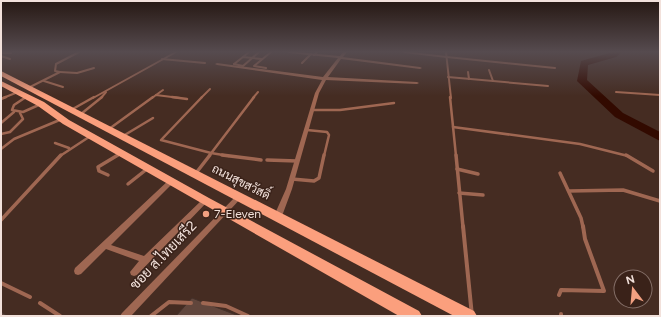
<svg xmlns="http://www.w3.org/2000/svg" width="661" height="317" viewBox="0 0 661 317" font-family="Figtree,Sarabun,sans-serif">
	<rect width="100%" height="100%" fill="#452c22"/>
	<g fill="none" stroke-linecap="round" stroke-linejoin="round">
		<path fill="#320a00" fill-rule="evenodd" d="M613,52H622L616,57L588,65L587,80L623,113L660,132V141L615,117L577,81L581,61Z"/>
	</g>
	<g fill="#61463c" stroke="#44312a">
		<path d="M192,298L239,316H176Z"/>
		<path d="M1,312L8,316H1Z"/>
	</g>
	<g fill="none" stroke-linecap="round" stroke-linejoin="round">
		<g stroke="#9f6752" stroke-width="2">
			<path d="M446,52L451,98"/>
			<path d="M1,53H11"/>
			<path d="M314,55L317,52"/>
			<path d="M1,56L10,59"/>
			<path d="M243,57L249,52"/>
			<path d="M447,57L555,68"/>
			<path d="M162,59L205,63"/>
			<path d="M302,63L311,54"/>
			<path d="M234,64L243,57L262,59"/>
			<path d="M234,64L243,66L259,52"/>
			<path d="M266,68L254,66L271,52"/>
			<path d="M489,70L493,81"/>
			<path d="M60,72L77,73L94,68"/>
			<path d="M468,72L469,79"/>
			<path d="M448,77L548,86"/>
			<path d="M44,81L63,87"/>
			<path d="M28,88L60,72L55,71L56,64L79,52"/>
			<path d="M616,92L660,95"/>
			<path d="M156,95L163,90"/>
			<path d="M3,98L18,92"/>
			<path d="M24,98L26,97"/>
			<path d="M93,98L176,52"/>
			<path d="M101,98L106,92"/>
			<path d="M152,98L156,95L180,98"/>
			<path d="M201,98L210,89"/>
			<path d="M253,98L258,92"/>
		</g>
		<g stroke="#9f6752" stroke-width="2.5">
			<path d="M26,97L14,105L12,110L23,112L41,104"/>
			<path d="M172,97L187,99"/>
			<path d="M202,97L161,140L211,153L229,156"/>
			<path d="M450,97L456,156"/>
			<path d="M1,99L6,97"/>
			<path d="M71,110L94,97"/>
			<path d="M312,110H340L394,103"/>
			<path d="M81,114L102,97"/>
			<path d="M1,123L14,112"/>
			<path d="M453,127L580,144L628,156"/>
			<path d="M109,129L153,97"/>
			<path d="M307,130L327,132L329,135L324,156"/>
			<path d="M1,134L10,132L23,119L20,113"/>
			<path d="M123,136L153,118"/>
			<path d="M55,143L69,148"/>
			<path d="M1,149L14,139L62,119"/>
			<path d="M60,156L89,137"/>
			<path d="M116,156L120,153"/>
			<path d="M209,156L254,97"/>
		</g>
		<g stroke="#9f6752" stroke-width="3.5">
			<path d="M222,155L261,160"/>
			<path d="M456,155L463,227"/>
			<path d="M626,155L653,171"/>
			<path d="M267,160L297,161"/>
			<path d="M457,169L478,174"/>
			<path d="M196,173L210,155"/>
			<path d="M560,173L581,218L583,227"/>
			<path d="M108,175L99,171L98,167L118,155"/>
			<path d="M292,179L314,181L319,178L324,155"/>
			<path d="M128,184L147,169"/>
			<path d="M569,191L623,190L660,201"/>
			<path d="M459,193L483,195"/>
			<path d="M1,220L61,155"/>
		</g>
		<g stroke="#9f6752" stroke-width="4">
			<path d="M463,226L472,316"/>
			<path d="M1,283L30,297"/>
			<path d="M559,295L561,290L604,291L585,239L583,226"/>
			<path d="M40,303L60,316"/>
			<path d="M203,303L226,306L248,316"/>
			<path d="M561,314V316"/>
			<path d="M151,316L169,302L191,303"/>
		</g>
		<g fill="#9f6752" fill-rule="evenodd">
			<path d="M287,52H297L340,56L343,52H347L343,57L420,67L422,68L420,69L341,59L328,77L417,82L419,83L417,84L326,80L319,93L292,189L282,216L281,218L278,219L275,218L274,216L286,189L315,93L322,80L217,65L215,64L217,63L323,77L338,58L289,53Z"/>
			<path d="M402,52H411L447,56L449,57L447,58L404,53Z"/>
			<path d="M170,179H174L175,181L111,245L144,256L203,199H207L208,201L137,275L134,276L131,275L130,272L139,261L106,249L81,274L78,275L75,274L74,271L75,268Z"/>
			<path d="M238,194H242L243,196L131,316H120L122,313Z"/>
		</g>
		<g fill="#fb9f7d" fill-rule="evenodd">
			<path d="M1,71L474,311L477,316H454L1,76Z"/>
			<path d="M1,81L44,102L69,120L209,198L419,311L422,316H399L63,124L38,106L1,86Z"/>
		</g>
	</g>
	<linearGradient id="sky" x2="0" y2="1"><stop stop-color="#261813"/><stop offset="0.54" stop-color="#564b4f"/><stop offset="1" stop-color="#564b4f" stop-opacity="0"/></linearGradient>
	<rect width="661" height="96" fill="url(#sky)"/>
	<circle fill="#f2a081" stroke="#3a2219" stroke-width="1.5" cx="206" cy="214" r="4"/>
	<g text-anchor="middle" stroke-width="3" stroke-linejoin="round" paint-order="stroke">
		<g font-size="12" fill="#f2e1db" stroke="#3a2219">
			<text transform="translate(241 182) rotate(27)" y="4">ถนนสุขสวัสดิ์</text>
		</g>
		<g font-size="12" fill="#f2e1db" stroke="#3a2219" text-anchor="start">
			<text x="214" y="218">7-Eleven</text>
		</g>
		<g font-size="14" fill="#f2e1db" stroke="#3a2219">
			<text transform="translate(163 255) rotate(-46)" y="5">ซอย ส.ไทยเสรี2</text>
		</g>
	</g>
	<rect width="661" height="317" fill="none" stroke="#f2e1db" stroke-width="4"/>
	<g transform="translate(633 289) rotate(344)"><circle r="19" fill="#3a2219" stroke="#846e67"/>
	<path d="M0-3L7 15L0 10L-7 15Z" fill="#f2a081"/>
	<text y="-6" font-size="11" font-weight="bold" text-anchor="middle" fill="#f2e1db">N</text>
	</g>
</svg>
